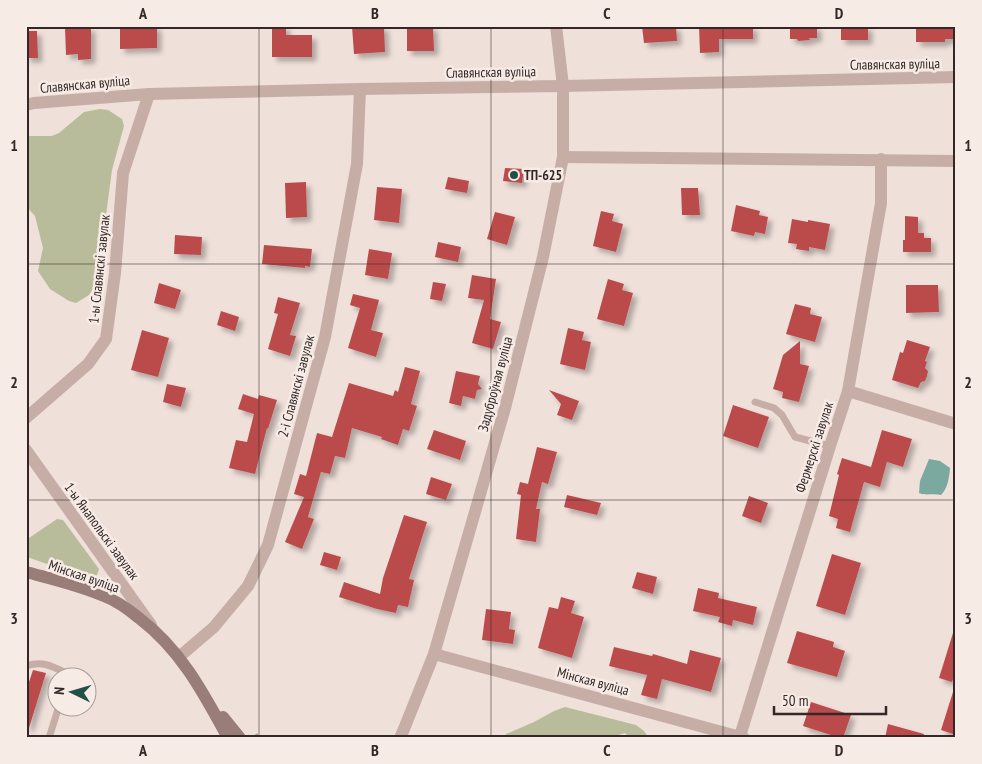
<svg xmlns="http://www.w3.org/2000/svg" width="982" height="764" viewBox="0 0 982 764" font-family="'PT Sans Narrow',sans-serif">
	<defs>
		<filter id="shadow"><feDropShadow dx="4.5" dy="4.5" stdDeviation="2.5" flood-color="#0004"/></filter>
	</defs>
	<rect width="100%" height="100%" fill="#efe0da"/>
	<g fill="#b9bc9b">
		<path d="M100,109L108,110L122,119L124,126L112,170L97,282L89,295L76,303L69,301L50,289L38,271L43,248L35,216L26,206V136H52L59,133L84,112Z"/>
		<path d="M57,519L63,520L99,569L97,575L93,578L81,576L30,558L26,556V542L29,538Z"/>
		<path d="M565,707L636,725L644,731L649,738H629L625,733L615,736V738H505L506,734L534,722L554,711Z"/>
	</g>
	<path fill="#7ba9a0" d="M929,459L940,461L950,468C949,478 948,488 941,495C933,493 926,496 919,493L920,481Z"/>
	<g fill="#bb4c4c" filter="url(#shadow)">
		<path d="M120,26H157V48L120,49Z"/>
		<path d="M272,26H286V35H312V57H272Z"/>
		<path d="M352,26H384L385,52L354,54Z"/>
		<path d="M407,26H433L434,51H407Z"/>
		<path d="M642,26H676L677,41L644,43Z"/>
		<path d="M699,26H753V39H719V52L700,53Z"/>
		<path d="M790,26H817V38H809L810,40L798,41L797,39H790Z"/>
		<rect x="841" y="26" width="27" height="14"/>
		<path d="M916,26H956V39H945V42H916Z"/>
		<path d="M91,27V59L78,60V54L66,55L65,28Z"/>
		<path d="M26,31H37L38,58H26Z"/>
		<path d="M505,168L524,169L522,183L503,181Z"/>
		<path d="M448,177L469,181L467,193L445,189Z"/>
		<path d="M306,182L307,217L286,218L285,183Z"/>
		<path d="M377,187L402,189L399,223L374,220Z"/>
		<path d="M681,188H698L700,215H682Z"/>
		<path d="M736,205L760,211L759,215L768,217L765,234L755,232L754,236L731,231Z"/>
		<path d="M601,211L614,214L612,221L623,224L616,252L593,246Z"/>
		<path d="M495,212L515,217L507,245L487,239Z"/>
		<path d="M905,216L918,217V233H924V238H931V252H903V240H905Z"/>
		<path d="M792,219L808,222V220L830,224L825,250L809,247V251L796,249L797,244L788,243Z"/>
		<path d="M175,235L202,237L201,255L174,254Z"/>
		<path d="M438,242L461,247L458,262L435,257Z"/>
		<path d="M264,245L312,249L310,267L305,266V268L262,264Z"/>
		<path d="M369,249L392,253L388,279L365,275Z"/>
		<path d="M472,275L496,279L490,319L501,322L493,349L472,343L484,300L468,298Z"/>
		<path d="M608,279L624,284L622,290L633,293L624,326L597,319Z"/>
		<path d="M433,282L446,284L442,301L430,299Z"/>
		<path d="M159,283L181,290L175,309L154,303Z"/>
		<path d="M906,285H938L939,312L906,313Z"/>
		<path d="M353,294L379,300L371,330L383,333L376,357L348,348L360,308L350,305Z"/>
		<path d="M278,297L300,303L290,335L296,336L290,356L268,349L278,314L274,313Z"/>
		<path d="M795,304L811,308L810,314L822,317L815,342L786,334Z"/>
		<path d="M221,311L239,317L235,331L217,325Z"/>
		<path d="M568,328L584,332L582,340L591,342L585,370L560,364Z"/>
		<path d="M142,330L169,338L158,377L131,370Z"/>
		<path d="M907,340L930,347L925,361L927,362L925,368L928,371L927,376L925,381L921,382L918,388L892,380L900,352L903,353Z"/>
		<path d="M800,341V364L809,366L799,402L782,398L783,392L773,389L783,355Z"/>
		<path d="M405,367L420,371L411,404L417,406L409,431L403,429L398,445L381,439L382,437L352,428L345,458L335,456L330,474L321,472L308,517L314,519L302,549L285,542L304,497L294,494L300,474L306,476L317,433L332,437L349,383L393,396L395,390L398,392Z"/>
		<path d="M456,371L480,376L478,384L482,389L477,390L475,399L463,396L461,406L449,403Z"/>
		<path d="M167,384L186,388L181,407L163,402Z"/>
		<path d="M549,390L579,401L572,420L557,415L561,404Z"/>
		<path d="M243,394L258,399L259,395L277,400L268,429L267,428L255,474L229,468L236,440L247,442L254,414L238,409Z"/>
		<path d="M733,405L769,417L758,448L723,436Z"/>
		<path d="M434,430L466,441L460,460L427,449Z"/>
		<path d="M882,430L912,439L903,467L887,462L880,487L864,482L850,532L836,528L838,519L829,516L839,475L837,474L842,458L871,467Z"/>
		<path d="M537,447L557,452L548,484L542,482L536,509H540L536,542L516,539L521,495L517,494L520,482L528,484Z"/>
		<path d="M431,477L452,484L446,500L426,494Z"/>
		<path d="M567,495L601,503L597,515L564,507Z"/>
		<path d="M749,496L768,503L761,523L742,516Z"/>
		<path d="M404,515L427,522L409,579L414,580L408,607L398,605L396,613L377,609L339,597L344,582L380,594L383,578Z"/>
		<path d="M324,552L341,557L337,570L320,565Z"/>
		<path d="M832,554L861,563L845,615L816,606Z"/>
		<path d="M637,572L657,577L653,594L632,588Z"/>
		<path d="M698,588L719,593L718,598L757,607L753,625L733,620L732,626L718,622L720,617L693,611Z"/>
		<path d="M561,597L575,601L571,613L584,617L572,658L538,648L549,607L558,609Z"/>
		<path d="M486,609L511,612L509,629L515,630L513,644L482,640Z"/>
		<path d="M797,631L834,642L833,647L845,651L837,677L787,663Z"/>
		<path d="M953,633L956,634V670L952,682L939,678Z"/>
		<path d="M614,647L652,656L653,654L687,664L690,650L721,658L711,692L662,679L657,699L641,695L647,675L609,666Z"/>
		<path d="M33,670L46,673L29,728L26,727V691Z"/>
		<path d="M953,692H956V735L941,730Z"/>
		<path d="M811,702L851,715L843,738H840L803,726Z"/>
		<path d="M888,724L924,734L923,738H885Z"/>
	</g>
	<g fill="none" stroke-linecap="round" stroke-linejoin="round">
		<path stroke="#b19791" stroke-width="2.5" stroke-dasharray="2.5 2.5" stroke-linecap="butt" d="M256,734L259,738"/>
		<g stroke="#c6aea7" stroke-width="7">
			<path d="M755,402L774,408L782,415L795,437L830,446"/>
			<path d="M26,666C41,661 50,665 64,672L65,676"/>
			<path d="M49,738L59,706"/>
		</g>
		<g stroke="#c6aea7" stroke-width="12">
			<path d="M26,105L34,103L149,94L360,89L563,86L956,77"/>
			<path d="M563,157L956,161"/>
			<path d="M848,391L956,424"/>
			<path d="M26,418L88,364L106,339L115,273L123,173L149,94"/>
			<path d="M26,450L151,625"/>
			<path d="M434,654L744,738"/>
			<path d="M179,657L214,627L248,586L268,545L325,337L357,164L360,89"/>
			<path d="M740,736L830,446L848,391L881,203V159"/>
			<path d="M400,738L404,729L434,654L505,408L543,257L563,157V86L556,26"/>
		</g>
		<g stroke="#997d79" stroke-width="12">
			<path d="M26,572C52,579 79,585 104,596C117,601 128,609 139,618C181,650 203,692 228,738"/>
			<path d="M223,717L240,738"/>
		</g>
	</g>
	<path fill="none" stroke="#332827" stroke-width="1" stroke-opacity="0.55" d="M259,26V738M491,26V738M723,26V738M26,264H956M26,500H956"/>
	<circle fill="#205048" stroke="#f7ebe6" stroke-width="2" cx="514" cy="175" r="5"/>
	<g text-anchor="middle" stroke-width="5" stroke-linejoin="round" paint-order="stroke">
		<g font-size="14" fill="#332827" stroke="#f7ebe6">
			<text transform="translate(895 64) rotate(-1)" y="5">Славянская вуліца</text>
			<text transform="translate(491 72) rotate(-1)" y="5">Славянская вуліца</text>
			<text transform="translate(85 84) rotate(-5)" y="5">Славянская вуліца</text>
			<text transform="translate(99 269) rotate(-84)" y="5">1-ы Славянскі завулак</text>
			<text transform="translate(495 384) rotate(-75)" y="5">Задуброўная вуліца</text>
			<text transform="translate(296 386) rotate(-75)" y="5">2-і Славянскі завулак</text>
			<text transform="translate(814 447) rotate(-72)" y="5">Фермерскі завулак</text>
			<text transform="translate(102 531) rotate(54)" y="5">1-ы Янапольскі завулак</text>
			<text transform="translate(84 576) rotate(19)" y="5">Мінская вуліца</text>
			<text transform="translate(593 681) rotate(15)" y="5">Мінская вуліца</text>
		</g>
		<g font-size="14" font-weight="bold" fill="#332827" stroke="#f7ebe6" text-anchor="start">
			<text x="524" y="180">ТП-625</text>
		</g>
	</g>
	<rect width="982" height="764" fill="none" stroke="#f7ebe6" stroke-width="55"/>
	<g transform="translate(72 692) rotate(275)"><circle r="24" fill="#f7ebe6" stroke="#a99d9a"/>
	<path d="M0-4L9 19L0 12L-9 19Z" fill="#205048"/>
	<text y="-8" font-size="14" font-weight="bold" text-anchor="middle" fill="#332827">N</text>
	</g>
	<path d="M774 706v8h112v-8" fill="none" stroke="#332827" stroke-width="2.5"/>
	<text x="782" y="706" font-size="15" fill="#332827" stroke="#f7ebe6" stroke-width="4" paint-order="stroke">50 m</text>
	<rect x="28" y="28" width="926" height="708" fill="none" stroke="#332827" stroke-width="2"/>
	<g font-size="16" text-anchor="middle" font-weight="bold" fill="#332827">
		<text x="143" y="19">A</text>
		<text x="375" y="19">B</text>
		<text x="607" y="19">C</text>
		<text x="839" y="19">D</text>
		<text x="14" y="151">1</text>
		<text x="968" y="151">1</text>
		<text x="14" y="388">2</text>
		<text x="968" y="388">2</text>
		<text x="14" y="624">3</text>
		<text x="968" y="624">3</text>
		<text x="143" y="756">A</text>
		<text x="375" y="756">B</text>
		<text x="607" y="756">C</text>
		<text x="839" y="756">D</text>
	</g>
</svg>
